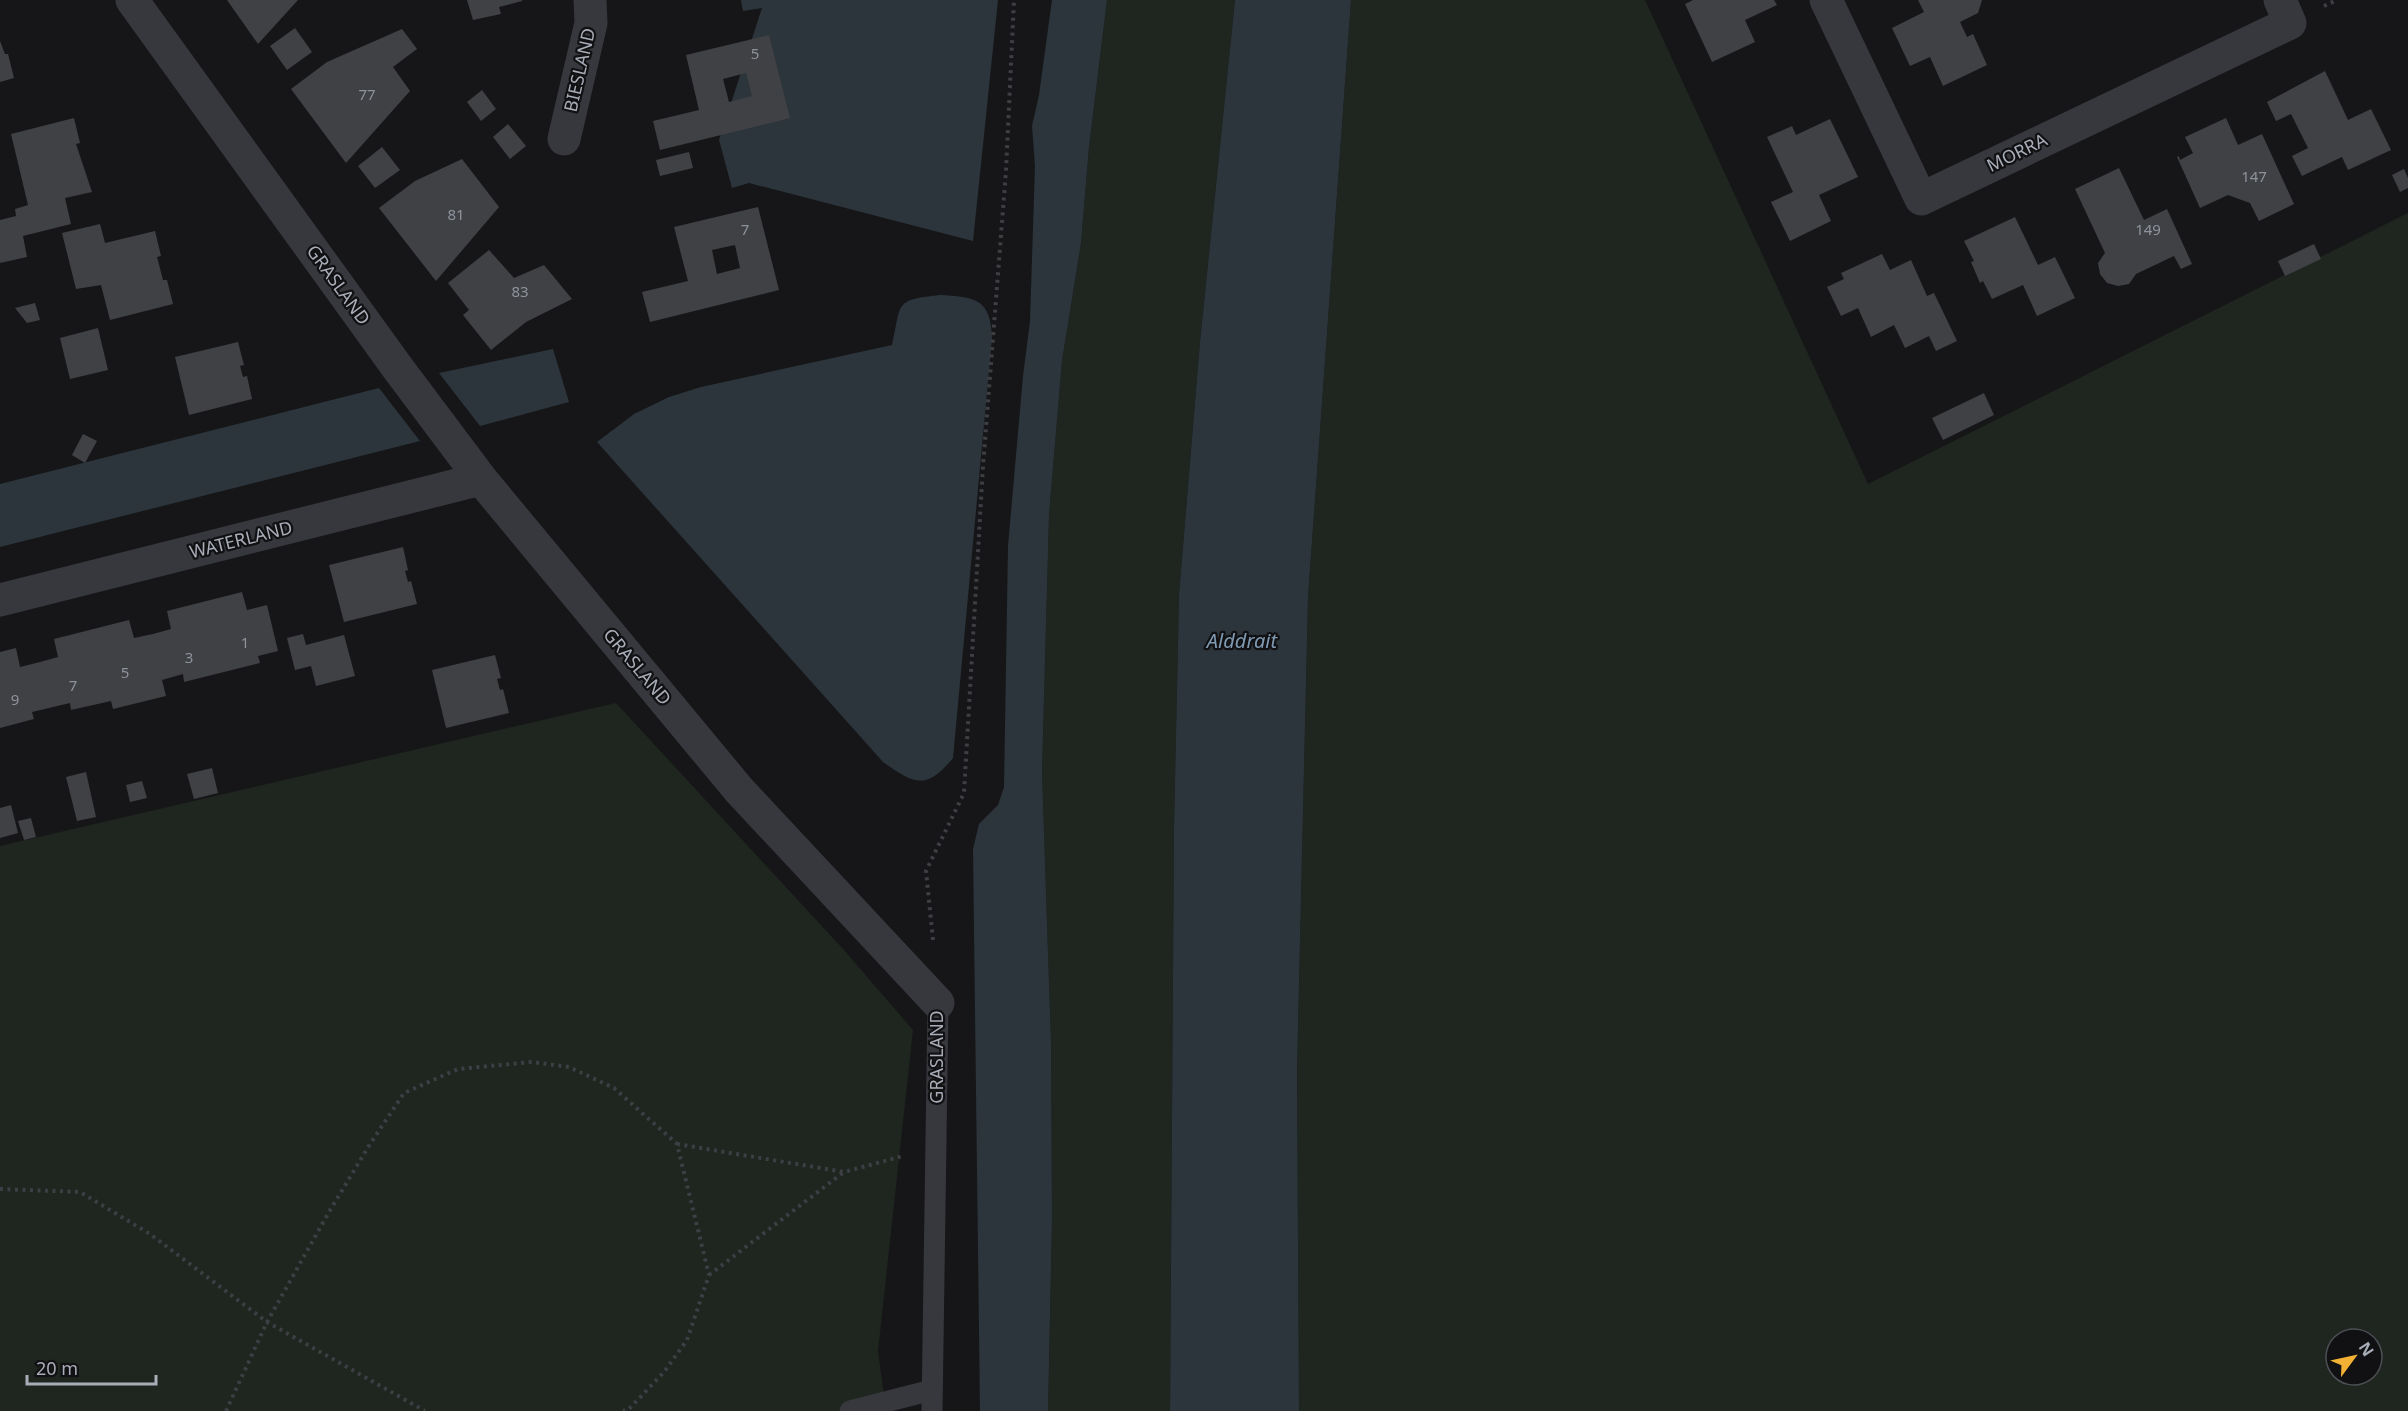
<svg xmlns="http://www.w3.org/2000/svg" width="2408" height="1411" viewBox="0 0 2408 1411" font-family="'Noto Sans',sans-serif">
	<rect width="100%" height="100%" fill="#161618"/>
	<g fill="#1e261f" fill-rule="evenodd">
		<path d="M1107,0H1235L1200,342L1179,595L1174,829L1170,1411H1048L1052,1219L1051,1042L1042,772L1049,515L1062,361L1081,243L1089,147Z"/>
		<path d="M1351,0H1645L1868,484L2408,213V1411H1299L1297,1070L1308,597ZM2336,1339H2372V1375H2336Z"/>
		<path d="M616,703L843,949L913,1030L878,1351L886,1411H0V846Z"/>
	</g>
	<g fill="#2c353c">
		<path d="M741,0H998L973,241L749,183L732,188L719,140L762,8L743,11Z"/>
		<path d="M1052,0H1107L1089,147L1081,243L1062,361L1049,515L1042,772L1051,1042L1052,1219L1048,1411H980L973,849L979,824L998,805L1004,787L1008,546L1023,376L1030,321L1035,166L1032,126L1039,95Z"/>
		<path d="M1235,0H1351L1308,597L1297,1070L1299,1411H1170L1174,829L1179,595L1200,342Z"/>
		<path d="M940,295C974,297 991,298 992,338L953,758C926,791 914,784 883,762L597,442L634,414L669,397L701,387L892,345C902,303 893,300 940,295Z"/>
		<path d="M553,349L569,402L480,426L439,373Z"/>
		<path d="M379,388L420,441L0,547V484Z"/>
	</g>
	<g fill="#404145" fill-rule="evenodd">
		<path d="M227,0H298L258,44Z"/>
		<path d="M467,0H522V1L499,7L501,14L473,20Z"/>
		<path d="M1693,0H1774L1777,5L1745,20L1755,42L1712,62L1685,4Z"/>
		<path d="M1918,0H1982L1978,13L1960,22L1967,37L1973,34L1987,65L1943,86L1930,57L1910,66L1892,28L1924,12Z"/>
		<path d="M295,28L312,52L287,70L270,46Z"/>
		<path d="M402,29L417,49L393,67L410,91L346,163L291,89L327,62Z"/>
		<path d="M769,35L790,118L660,150L653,121L699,110L686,55ZM746,73L752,96L729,102L723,79Z"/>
		<path d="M0,41L5,54H8L14,78L0,82Z"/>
		<path d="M2325,71L2348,120L2371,109L2391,150L2348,170L2342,157L2302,176L2292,156L2308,148L2291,114L2276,121L2267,102Z"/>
		<path d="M482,90L496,109L481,121L467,102Z"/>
		<path d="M74,118L80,143L76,144L92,192L65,198L71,224L23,236L27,257L0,263V220L16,216L15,209L28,205L11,134Z"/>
		<path d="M2226,118L2238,145L2262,134L2294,204L2259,221L2250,203L2228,195L2200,208L2177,157L2179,156L2180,160L2193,153L2185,137Z"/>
		<path d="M1830,119L1858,177L1819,195L1831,221L1790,241L1771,202L1793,192L1767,137L1792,126L1796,135Z"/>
		<path d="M508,124L526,146L510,159L493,137Z"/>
		<path d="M382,147L400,170L375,188L358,166Z"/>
		<path d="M689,152L693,168L660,176L656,160Z"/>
		<path d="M462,159L499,207L436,281L379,208L415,181Z"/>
		<path d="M2119,168L2144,220L2167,209L2192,264L2181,269L2174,256L2136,274L2129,284L2118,286L2107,283L2100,274L2098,263L2105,253L2075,189Z"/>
		<path d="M2404,169L2408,178V188L2400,192L2392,175Z"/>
		<path d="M758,207L779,290L650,322L642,292L688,281L674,227ZM735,245L740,268L717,274L712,250Z"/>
		<path d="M2015,217L2038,265L2055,257L2075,298L2037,316L2023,285L1992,299L1983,281L1980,283L1971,262L1974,261L1964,241Z"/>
		<path d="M100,224L105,243L155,231L161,256L157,257L163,280H167L173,304L110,320L101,285L76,289L62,233Z"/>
		<path d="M2314,244L2321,259L2285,276L2278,261Z"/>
		<path d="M489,250L514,278L544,265L572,299L526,322L491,350L463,315L469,310L448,283Z"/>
		<path d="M1882,254L1890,270L1911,260L1927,296L1934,293L1957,341L1936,351L1929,336L1905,348L1894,325L1871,337L1858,308L1841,316L1827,287L1844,279L1841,273Z"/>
		<path d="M35,303L40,320L27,323L15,308Z"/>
		<path d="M98,328L108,370L70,379L60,338Z"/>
		<path d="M238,342L244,365L240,366L243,377L247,376L252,399L189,415L175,357Z"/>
		<path d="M1984,393L1994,415L1943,440L1932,418Z"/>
		<path d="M83,434L97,441L85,463L72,455Z"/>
		<path d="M403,547L408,570L405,571L408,582L411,581L417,604L344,622L329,565Z"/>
		<path d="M242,592L247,610L267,605L278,651L258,656L260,663L184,682L183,674L162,680L166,696L113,709L111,701L71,710L70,703L32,712L34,719L0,728V652L16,648L20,667L40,662L58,657L54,639L129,620L134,638L153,634L171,629L167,611Z"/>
		<path d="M303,634L306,645L344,635L355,676L316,686L311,666L295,670L287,638Z"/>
		<path d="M495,655L501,678L497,679L500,690L503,689L509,713L446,728L432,670Z"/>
		<path d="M212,768L218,793L194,799L187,774Z"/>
		<path d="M86,772L96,817L77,821L66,777Z"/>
		<path d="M142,781L147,798L130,802L126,785Z"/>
		<path d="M11,805L18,833L0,838V808Z"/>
		<path d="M31,818L36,837L24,840L18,821Z"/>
	</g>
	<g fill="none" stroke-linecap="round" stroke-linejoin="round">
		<g stroke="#3d3f44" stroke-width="4" stroke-dasharray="3 4.5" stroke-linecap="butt">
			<path d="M2324,6L2337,0"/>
			<path d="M933,940L926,871L964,793L983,466L1006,171L1014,0"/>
			<path d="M677,1144L844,1172L903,1156"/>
			<path d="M0,1189L80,1192L150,1234L267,1322L425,1411"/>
			<path d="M709,1275L844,1172"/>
			<path d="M226,1411L267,1322L329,1212L370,1144L404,1093L458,1069L532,1062L569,1067L614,1088L677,1144L709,1275L687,1340L664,1372L629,1409L623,1411"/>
		</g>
		<g stroke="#37383d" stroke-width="21">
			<path d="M850,1411L932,1390"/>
			<path d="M932,1411L938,1003"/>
		</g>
		<g stroke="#37383d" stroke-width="33">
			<path d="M132,0L397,367L481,479L739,790L938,1003"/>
			<path d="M1826,0L1921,199L2290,23L2280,0"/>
			<path d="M564,139L591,23L590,0"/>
			<path d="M0,600L481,479"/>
		</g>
	</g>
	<g text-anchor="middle" stroke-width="4.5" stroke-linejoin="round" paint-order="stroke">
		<g font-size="15" fill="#8e929b">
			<text x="755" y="59">5</text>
			<text x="367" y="100">77</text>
			<text x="2254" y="182">147</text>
			<text x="456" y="220">81</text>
			<text x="745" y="235">7</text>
			<text x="2148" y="235">149</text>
			<text x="520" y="297">83</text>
			<text x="245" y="648">1</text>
			<text x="189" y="663">3</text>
			<text x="125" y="678">5</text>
			<text x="73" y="691">7</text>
			<text x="15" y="705">9</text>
		</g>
		<g font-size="18" fill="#a8adb8" stroke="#111113">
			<text transform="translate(580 70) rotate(-77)" y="6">BIESLAND</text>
			<text transform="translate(2017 153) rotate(-26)" y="6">MORRA</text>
			<text transform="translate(338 285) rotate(54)" y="6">GRASLAND</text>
			<text transform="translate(241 540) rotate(-14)" y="6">WATERLAND</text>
			<text transform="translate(637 667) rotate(50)" y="6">GRASLAND</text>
			<text transform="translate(937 1057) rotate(-90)" y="6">GRASLAND</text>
		</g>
		<g font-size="20" font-style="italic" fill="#7f9bb3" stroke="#111113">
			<text x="1242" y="648">Alddrait</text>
		</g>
	</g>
	<g transform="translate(2354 1357) rotate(57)"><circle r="28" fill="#111113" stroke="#4d4f55" stroke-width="1.5"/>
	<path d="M0-4.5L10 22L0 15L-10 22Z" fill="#f2b134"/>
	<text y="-9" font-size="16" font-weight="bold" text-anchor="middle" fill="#a8adb8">N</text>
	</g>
	<path d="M27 1375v9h129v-9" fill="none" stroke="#a8adb8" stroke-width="3"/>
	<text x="36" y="1375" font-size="18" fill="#a8adb8" stroke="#111113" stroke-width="4.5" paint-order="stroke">20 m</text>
</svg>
